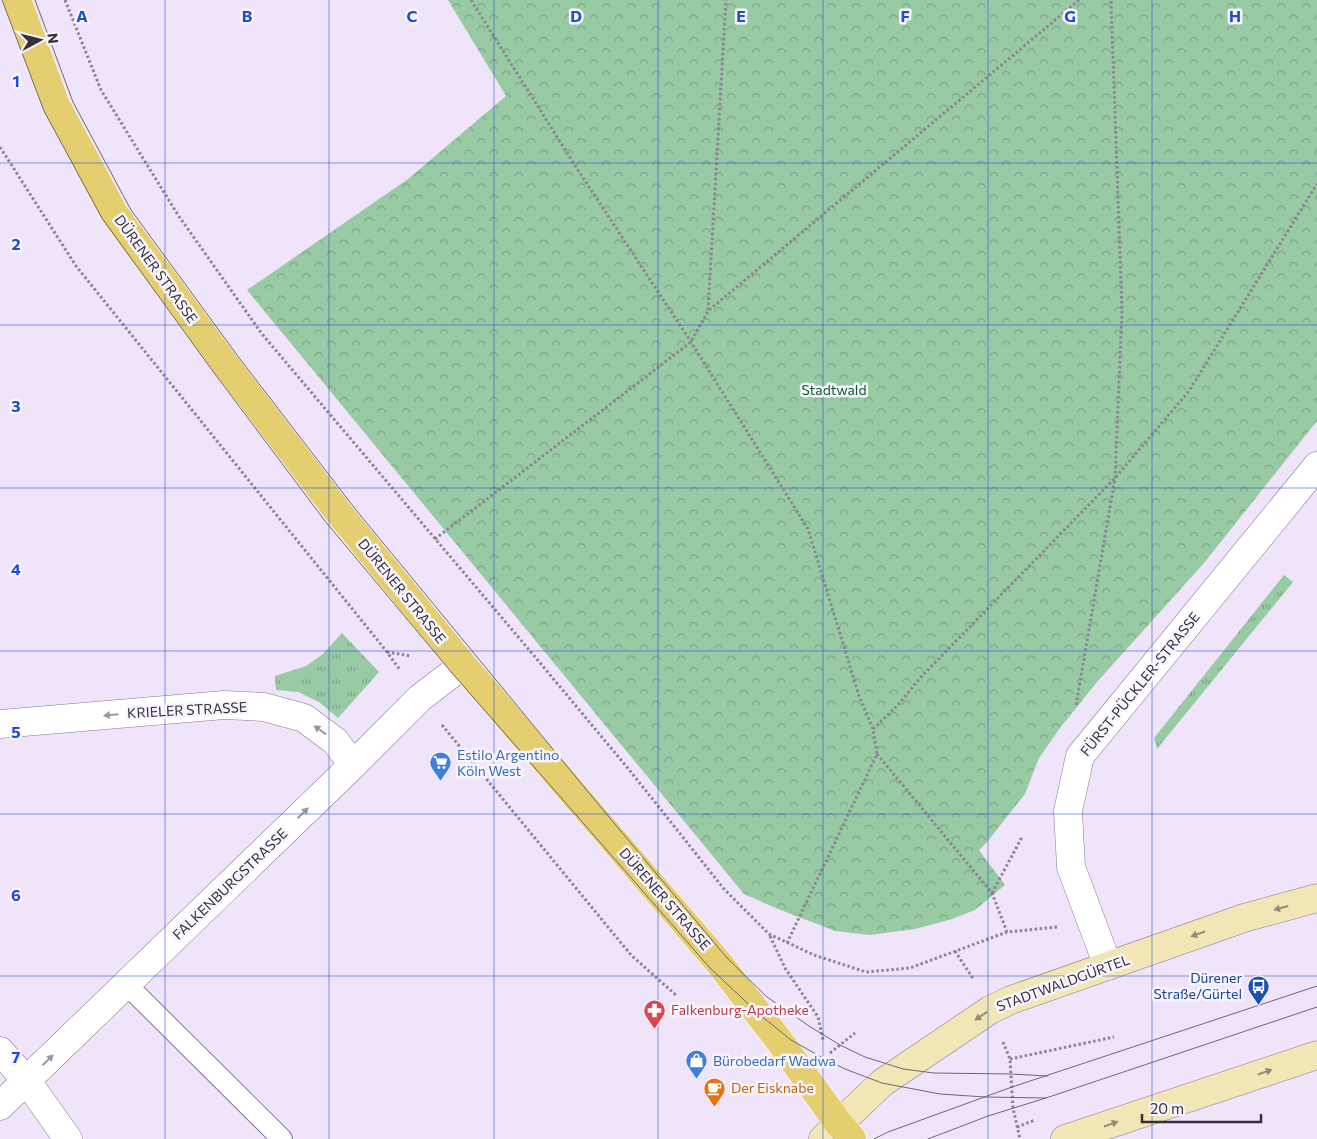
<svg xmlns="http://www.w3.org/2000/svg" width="1317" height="1139" viewBox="0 0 1317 1139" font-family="Commissioner,sans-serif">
	<defs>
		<pattern id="grass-tufts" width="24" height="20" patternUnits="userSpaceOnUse" patternTransform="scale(1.25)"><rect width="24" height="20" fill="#98caa4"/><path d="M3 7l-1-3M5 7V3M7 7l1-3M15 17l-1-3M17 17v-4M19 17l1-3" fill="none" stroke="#7da587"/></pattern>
		<pattern id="park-crowns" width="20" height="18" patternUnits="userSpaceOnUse" patternTransform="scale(1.25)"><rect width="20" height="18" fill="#98caa4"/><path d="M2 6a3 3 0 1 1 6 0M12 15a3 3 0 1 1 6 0" fill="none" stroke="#7da587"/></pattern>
	</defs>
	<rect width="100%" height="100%" fill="#f0e4fb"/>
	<g fill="url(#grass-tufts)">
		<path d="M1284,575L1293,582L1157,749L1154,738Z"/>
		<path d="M342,633L379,672L338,718L319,702L298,692L276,690L275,676L306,666L323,654Z"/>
	</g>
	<path fill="url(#park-crowns)" d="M448,0H1317V421L1204,563L1097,682L1060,728L1039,758L1025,794L987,842L979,850L1005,885L975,910L952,919L915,929L870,935L835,931L778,909L744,894L247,290L408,179L506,96Z"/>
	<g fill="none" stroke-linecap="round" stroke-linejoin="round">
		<defs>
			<path id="lane" d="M126,984L282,1139"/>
			<g id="street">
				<path d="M0,724L224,705L264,707L304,718L335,741L353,765"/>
				<path d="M1108,966L1071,867L1068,811L1080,756L1317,466"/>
				<path d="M0,1051L27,1081L68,1139"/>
				<path d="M0,1106L353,765L420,698L463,665"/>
			</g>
			<g id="secondary">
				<path d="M823,1139L882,1083L990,1010L1011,1000L1244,918L1317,898"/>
				<path d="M1065,1139L1317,1055"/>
			</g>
			<path id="primary" d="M17,0L56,105L114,213L223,361L339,513L463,665L719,963L778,1039L839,1124L852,1139"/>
		</defs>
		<use href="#lane" stroke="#84798e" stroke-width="22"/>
		<use href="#street" stroke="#84798e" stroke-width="29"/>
		<use href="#secondary" stroke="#84798e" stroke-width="29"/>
		<use href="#primary" stroke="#fff" stroke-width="29"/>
		<g stroke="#8c8494" stroke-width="3" stroke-dasharray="2.5 2.5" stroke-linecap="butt">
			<path d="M65,0L101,90L178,215L262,334L536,658L631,772L724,889L769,934L814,955L866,972L910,968L1007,932L1057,927"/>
			<path d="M471,0L576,167L691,342L808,529L859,696L873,729L877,754L787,943"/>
			<path d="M0,147L76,266L387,652L400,670"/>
			<path d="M708,310L726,0"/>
			<path d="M435,539L691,342L708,311L1079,0"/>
			<path d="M387,652L411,656"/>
			<path d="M1076,705L1115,478L1122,311L1111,0"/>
			<path d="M442,725L631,955L677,996"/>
			<path d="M873,729L899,704L920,678L1115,478L1189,391L1317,184"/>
			<path d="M877,754L992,893L1007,932"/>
			<path d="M992,893L1022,837"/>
			<path d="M770,936L785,968L818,1017L823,1040"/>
			<path d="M955,951L974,980"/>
			<path d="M1003,1042L1010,1059L1013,1108L1020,1139"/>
			<path d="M830,1053L855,1033"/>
			<path d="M1010,1059L1114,1037"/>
			<path d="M1017,1127L1035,1120"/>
		</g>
		<use href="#lane" stroke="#fff" stroke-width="20"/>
		<use href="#street" stroke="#fff" stroke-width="28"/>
		<use href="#secondary" stroke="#f2e6b7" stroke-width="28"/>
		<use href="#primary" stroke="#e5ce70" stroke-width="28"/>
		<g stroke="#6e6875" stroke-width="1">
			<path d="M2,0L44,111L102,218L209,366L325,521L452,673L710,968L760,1015L791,1040L823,1058L845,1069L882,1083L940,1094L985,1097L1046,1098"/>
			<path d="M35,0L73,102L131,210L240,359L356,510L594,799L727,958L767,997L809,1026L840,1045L865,1057L903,1069L934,1073L1011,1074L1048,1076"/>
			<path d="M874,1139L888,1132L1012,1087L1317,986"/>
			<path d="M928,1139L988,1116L1046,1098L1317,1007"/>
		</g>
	</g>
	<defs><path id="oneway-solid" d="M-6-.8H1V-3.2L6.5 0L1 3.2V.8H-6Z" transform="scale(1.25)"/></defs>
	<g fill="#9a989c">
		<use href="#oneway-solid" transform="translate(111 715) rotate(175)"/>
		<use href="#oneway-solid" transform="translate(320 730) rotate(-144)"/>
		<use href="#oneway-solid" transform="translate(303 813) rotate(-44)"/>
		<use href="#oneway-solid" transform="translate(48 1060) rotate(-44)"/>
	</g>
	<g fill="#948c78">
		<use href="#oneway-solid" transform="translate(1281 908) rotate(165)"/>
		<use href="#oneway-solid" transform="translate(1198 934) rotate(161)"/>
		<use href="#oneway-solid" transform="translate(981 1016) rotate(146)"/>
		<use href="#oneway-solid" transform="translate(1265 1072) rotate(-19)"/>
		<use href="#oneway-solid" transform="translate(1111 1124) rotate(-19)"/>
	</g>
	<path fill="none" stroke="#1d4ed8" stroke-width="1" stroke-opacity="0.55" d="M165,0V1139M329,0V1139M494,0V1139M658,0V1139M823,0V1139M988,0V1139M1152,0V1139M0,163H1317M0,325H1317M0,488H1317M0,651H1317M0,814H1317M0,976H1317"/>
	<defs>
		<symbol id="supermarket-pin" viewBox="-11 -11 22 30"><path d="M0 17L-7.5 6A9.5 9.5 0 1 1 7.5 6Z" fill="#3f7fe0" stroke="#f9f5fe"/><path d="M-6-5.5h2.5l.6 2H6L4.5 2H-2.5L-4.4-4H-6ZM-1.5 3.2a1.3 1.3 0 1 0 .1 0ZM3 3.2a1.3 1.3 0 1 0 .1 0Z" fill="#fff"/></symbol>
		<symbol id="bus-pin" viewBox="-11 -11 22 30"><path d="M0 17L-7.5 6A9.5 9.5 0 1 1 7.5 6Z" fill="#1a4fb4" stroke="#f9f5fe"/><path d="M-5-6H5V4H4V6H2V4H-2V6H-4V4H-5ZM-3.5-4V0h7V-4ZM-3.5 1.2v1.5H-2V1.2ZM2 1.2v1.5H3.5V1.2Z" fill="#fff"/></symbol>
		<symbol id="pharmacy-pin" viewBox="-11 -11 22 30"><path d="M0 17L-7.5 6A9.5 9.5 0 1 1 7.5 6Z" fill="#e0444e" stroke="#f9f5fe"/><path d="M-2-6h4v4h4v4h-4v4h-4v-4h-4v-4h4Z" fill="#fff"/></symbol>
		<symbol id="shop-pin" viewBox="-11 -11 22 30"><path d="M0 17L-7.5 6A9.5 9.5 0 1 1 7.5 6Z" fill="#3f7fe0" stroke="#f9f5fe"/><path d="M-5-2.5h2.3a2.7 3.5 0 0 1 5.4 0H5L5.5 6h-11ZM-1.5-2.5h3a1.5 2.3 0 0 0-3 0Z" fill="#fff"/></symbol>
		<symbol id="cafe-pin" viewBox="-11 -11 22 30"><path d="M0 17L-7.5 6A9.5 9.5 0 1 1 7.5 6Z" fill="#e8710a" stroke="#f9f5fe"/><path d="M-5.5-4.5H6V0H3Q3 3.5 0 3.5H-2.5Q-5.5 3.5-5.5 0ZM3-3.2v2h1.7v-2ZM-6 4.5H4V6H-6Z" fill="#fff"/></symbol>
	</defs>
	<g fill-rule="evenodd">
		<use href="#supermarket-pin" x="428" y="750" width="25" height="34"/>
		<use href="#bus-pin" x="1246" y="974" width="25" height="34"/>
		<use href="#pharmacy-pin" x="642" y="998" width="25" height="34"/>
		<use href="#shop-pin" x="684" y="1048" width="25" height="34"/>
		<use href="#cafe-pin" x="702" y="1076" width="25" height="34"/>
	</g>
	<g text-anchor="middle" stroke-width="5" stroke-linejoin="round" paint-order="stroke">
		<g font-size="14" fill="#35313a" stroke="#f9f5fe">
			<text transform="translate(156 269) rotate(54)" y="5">DÜRENER STRASSE</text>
			<text transform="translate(402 591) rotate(51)" y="5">DÜRENER STRASSE</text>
			<text transform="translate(1140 684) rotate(-51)" y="5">FÜRST-PÜCKLER-STRASSE</text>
			<text transform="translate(187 710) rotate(-3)" y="5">KRIELER STRASSE</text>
			<text transform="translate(230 884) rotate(-44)" y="5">FALKENBURGSTRASSE</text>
			<text transform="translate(665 899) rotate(49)" y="5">DÜRENER STRASSE</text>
			<text transform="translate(1063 983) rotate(-20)" y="5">STADTWALDGÜRTEL</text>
		</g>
		<g font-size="14" fill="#035c2b" stroke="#f9f5fe">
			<text x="834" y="395">Stadtwald</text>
		</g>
		<g font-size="14" fill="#366cbe" stroke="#f9f5fe" text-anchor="start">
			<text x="457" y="760">Estilo Argentino<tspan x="457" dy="16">Köln West</tspan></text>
			<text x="713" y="1066">Bürobedarf Wadwa</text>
		</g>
		<g font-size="14" fill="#164399" stroke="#f9f5fe" text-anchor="end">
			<text x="1242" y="983">Dürener<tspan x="1242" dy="16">Straße/Gürtel</tspan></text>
		</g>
		<g font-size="14" fill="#be3a42" stroke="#f9f5fe" text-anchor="start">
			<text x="671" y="1015">Falkenburg-Apotheke</text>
		</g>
		<g font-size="14" fill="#c56008" stroke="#f9f5fe" text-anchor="start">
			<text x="731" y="1093">Der Eisknabe</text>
		</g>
	</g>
	<g font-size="16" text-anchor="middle" font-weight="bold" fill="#1d4ed8" stroke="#f9f5fe" stroke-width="5" stroke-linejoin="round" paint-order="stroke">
		<text x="82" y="22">A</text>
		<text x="247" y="22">B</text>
		<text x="412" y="22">C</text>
		<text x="576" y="22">D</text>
		<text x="741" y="22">E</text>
		<text x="905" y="22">F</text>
		<text x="1070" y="22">G</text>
		<text x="1235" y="22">H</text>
		<text x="16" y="87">1</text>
		<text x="16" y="250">2</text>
		<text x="16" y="412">3</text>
		<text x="16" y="575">4</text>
		<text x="16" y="738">5</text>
		<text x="16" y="901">6</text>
		<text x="16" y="1063">7</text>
	</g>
	<g transform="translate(40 40) rotate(83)" stroke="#f9f5fe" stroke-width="4" paint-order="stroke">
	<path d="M0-4L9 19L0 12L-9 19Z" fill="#35313a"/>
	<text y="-8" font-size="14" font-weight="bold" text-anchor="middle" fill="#35313a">N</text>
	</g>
	<path d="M1142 1114v8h119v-8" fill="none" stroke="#35313a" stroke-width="2.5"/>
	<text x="1150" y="1114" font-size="15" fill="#35313a" stroke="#f9f5fe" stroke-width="4" paint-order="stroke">20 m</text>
</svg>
